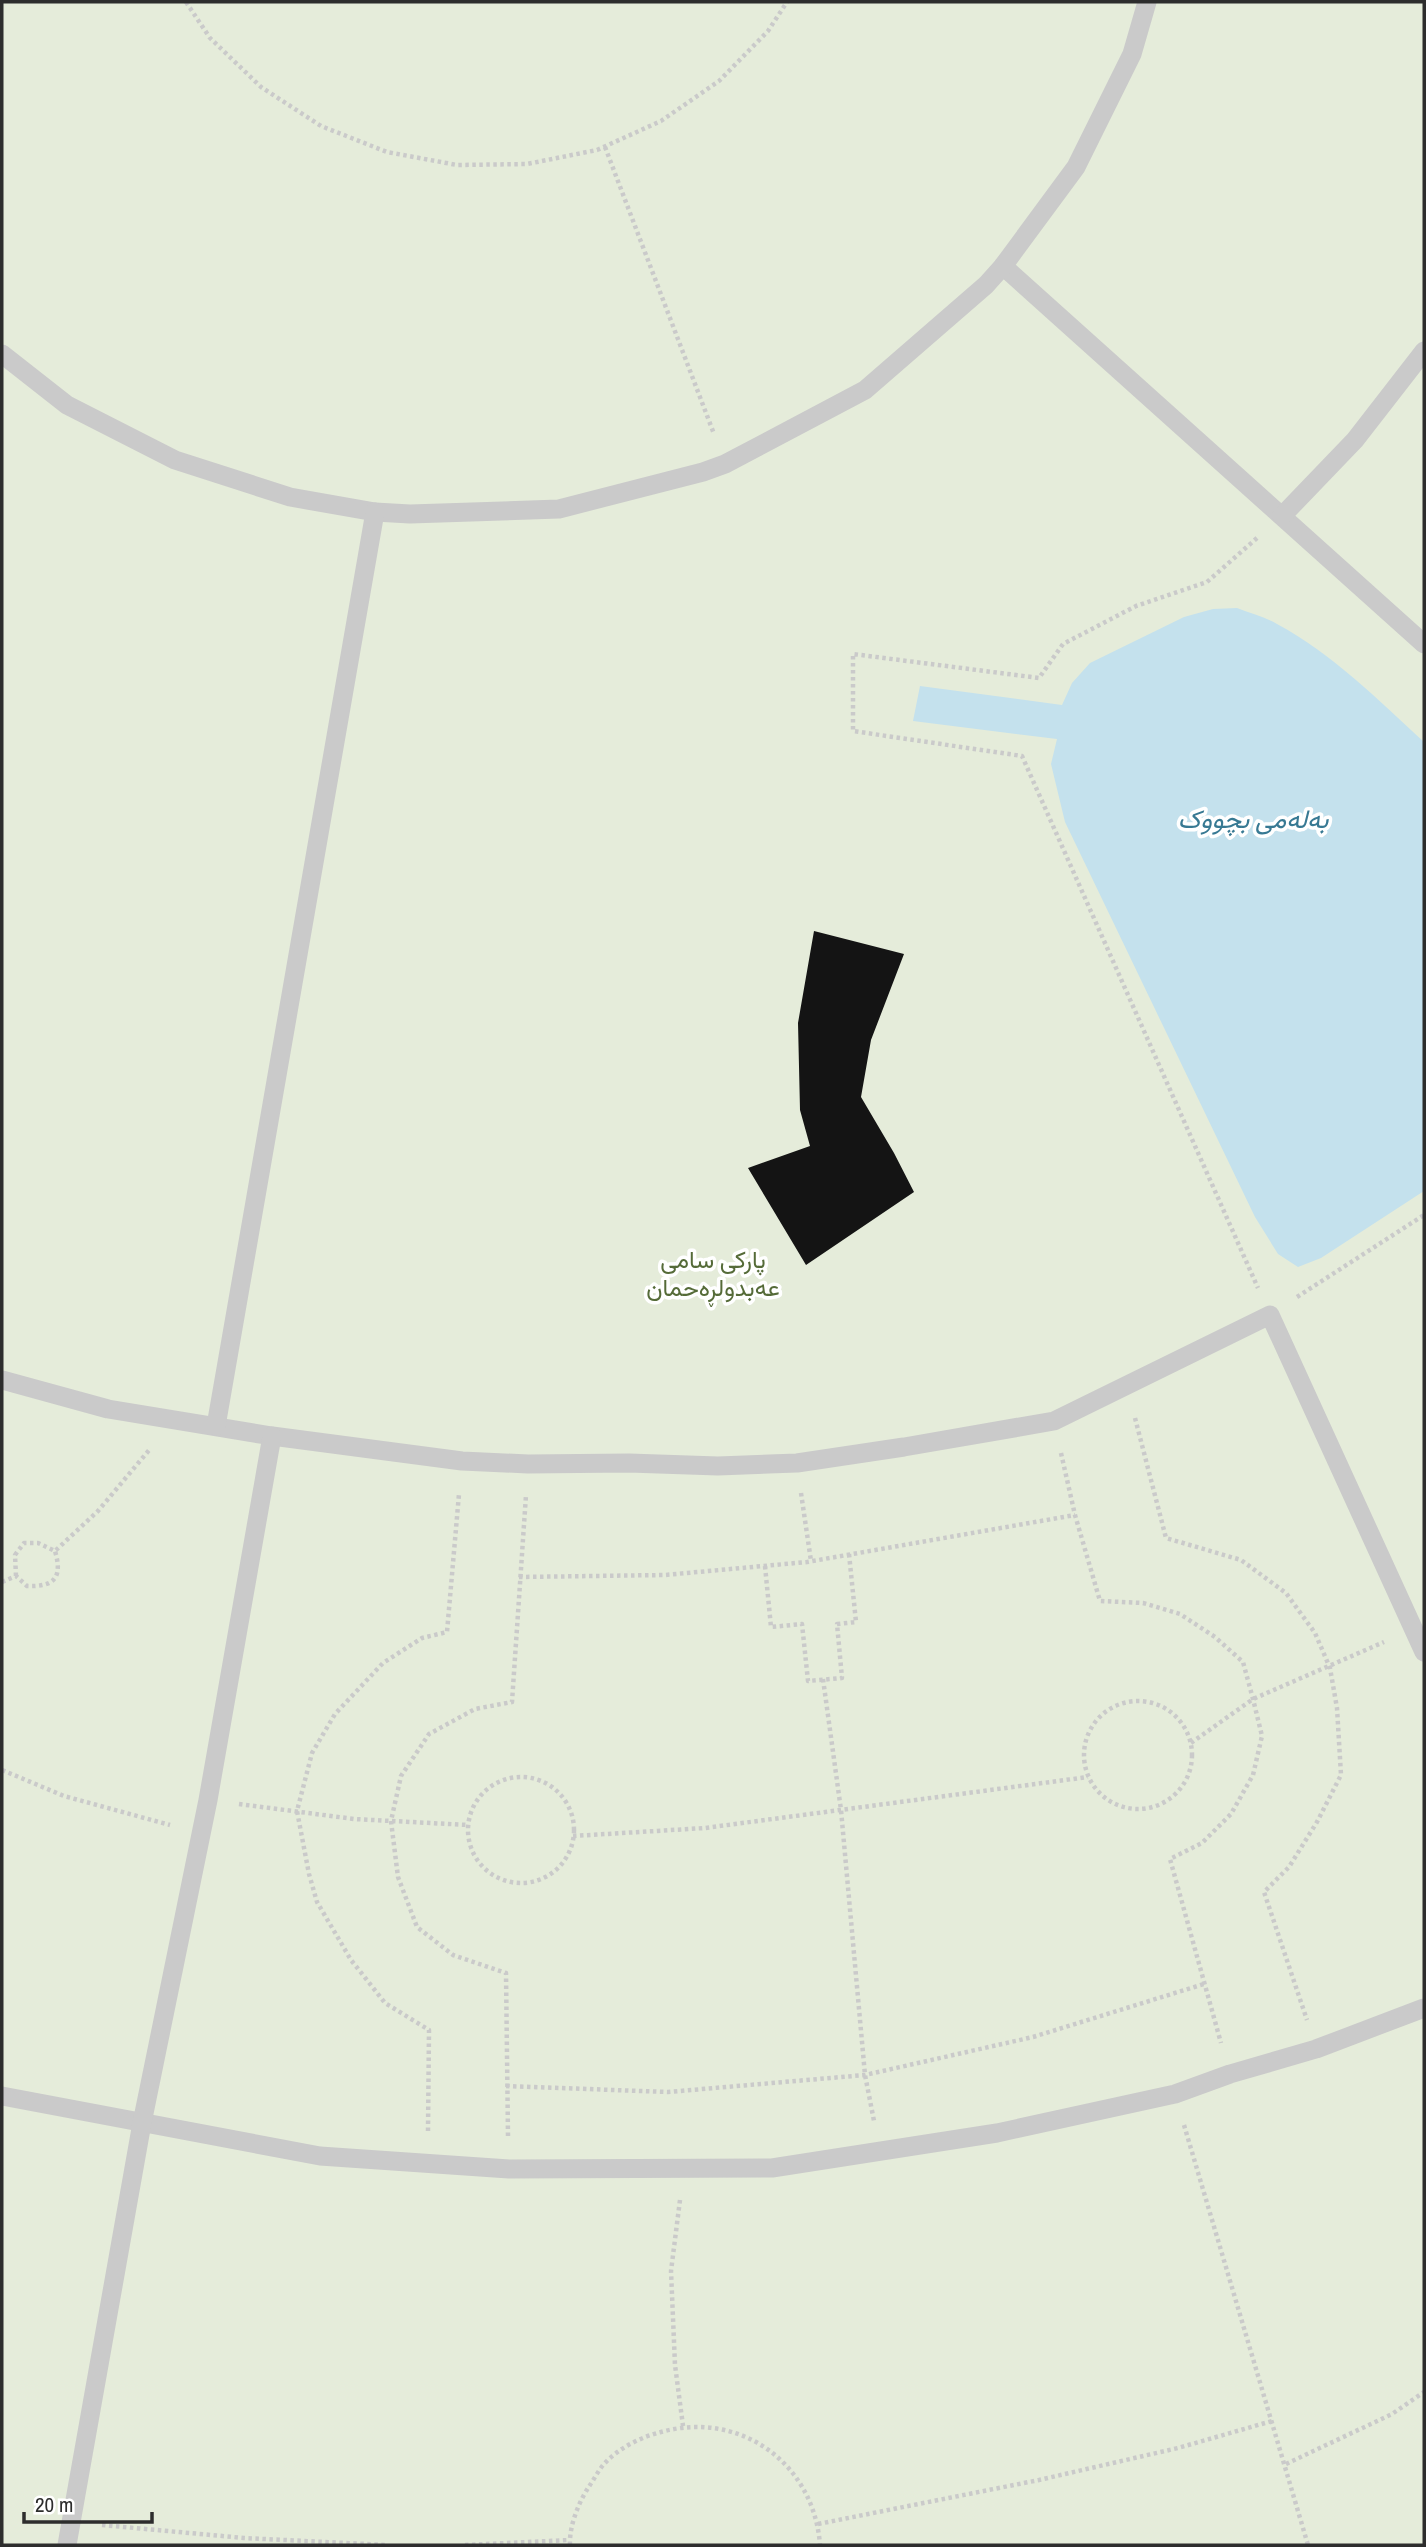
<svg xmlns="http://www.w3.org/2000/svg" width="1426" height="2547" viewBox="0 0 1426 2547" font-family="'Archivo Narrow',Vazirmatn,sans-serif">
	<rect width="100%" height="100%" fill="#fff"/>
	<rect fill="#e5ecda" x="2" y="2" width="1422" height="2543"/>
	<path fill="#c4e1ed" d="M1237,608C1250,613 1265,617 1277,624C1333,654 1378,700 1424,742V1191L1321,1258L1298,1267L1278,1254L1255,1217L1065,822L1051,764L1057,739L913,721L920,686L1062,705L1072,683L1090,663L1184,617L1213,609Z"/>
	<path fill="#141414" d="M814,931L904,954L871,1040L861,1097L894,1153L914,1192L806,1265L748,1168L810,1146L800,1110L798,1023Z"/>
	<g fill="none" stroke-linecap="round" stroke-linejoin="round">
		<g stroke="#cacaca" stroke-width="4.5" stroke-dasharray="3.5 3.5" stroke-linecap="butt">
			<path d="M186,2L210,38L261,87L321,126L387,152L457,165L527,164L597,150L661,121L719,81L768,31L787,2"/>
			<path d="M605,147L714,434"/>
			<path d="M1257,538L1207,582L1136,606L1063,644L1039,678L853,654V731L1022,756L1258,1288"/>
			<path d="M1297,1297L1424,1215"/>
			<path d="M1135,1418L1166,1538L1241,1560L1286,1593L1315,1633L1330,1668L1337,1708L1341,1775L1317,1822L1289,1867L1264,1892L1307,2020"/>
			<path d="M1061,1453L1075,1515L1100,1601L1143,1603L1180,1614L1215,1637L1243,1662L1253,1699L1262,1736L1253,1775L1231,1814L1202,1843L1170,1859L1221,2043"/>
			<path d="M801,1493L811,1561"/>
			<path d="M765,1566L771,1627L802,1624L808,1681L842,1678L837,1624L856,1622L849,1554"/>
			<path d="M16,1576L15,1555L24,1543H38L55,1551L98,1511L150,1449"/>
			<path d="M519,1577L665,1575L807,1562L1075,1515"/>
			<path d="M2,1582L16,1576L27,1586C54,1587 63,1578 55,1551"/>
			<path d="M823,1679L841,1810L865,2075L874,2121"/>
			<circle cx="1138" cy="1755" r="54"/>
			<path d="M1191,1743L1253,1699L1384,1642"/>
			<path d="M2,1770L64,1796L170,1825"/>
			<circle cx="521" cy="1830" r="53"/>
			<path d="M239,1804L354,1819L468,1825"/>
			<path d="M573,1836L705,1828L1088,1777"/>
			<path d="M506,2086L668,2092L865,2075L1033,2037L1204,1984"/>
			<path d="M1184,2125L1308,2545"/>
			<path d="M428,2131L429,2030L385,2003L351,1960L317,1902L309,1874L297,1811L312,1753L335,1714L383,1663L422,1638L447,1632L459,1494"/>
			<path d="M508,2136L506,1973L453,1955L417,1927L398,1877L391,1821L401,1776L429,1734L475,1709L512,1702L526,1495"/>
			<path d="M680,2200L671,2271L675,2365L683,2426"/>
			<path d="M1286,2464L1392,2414L1424,2392"/>
			<path d="M818,2524L1039,2480L1178,2448L1272,2421"/>
			<path d="M102,2525L244,2538L387,2545"/>
			<path d="M465,2545L569,2540"/>
			<path d="M570,2545C569,2526 579,2501 590,2485C595,2478 599,2469 605,2463C619,2448 641,2437 661,2432C740,2410 814,2463 820,2545"/>
		</g>
		<g stroke="#cacaca" stroke-width="19">
			<path d="M1003,266L1424,644"/>
			<path d="M2,354L67,405L175,460L290,497L375,512L410,514L559,509L703,472L725,464L865,390L986,285L1003,266L1076,167L1132,54L1147,2"/>
			<path d="M1282,516L1355,440L1424,351"/>
			<path d="M2,1380L108,1409L272,1436L462,1461L528,1464L629,1463L718,1466L797,1463L904,1447L1054,1421L1270,1315L1424,1652"/>
			<path d="M216,1426L375,512"/>
			<path d="M2,2096L320,2156L509,2169L772,2168L997,2133L1175,2094L1230,2074L1316,2049L1424,2008"/>
			<path d="M67,2545L142,2123L208,1800L272,1436"/>
		</g>
	</g>
	<g text-anchor="middle" stroke-width="7" stroke-linejoin="round" paint-order="stroke">
		<g font-size="24" fill="#556b38" stroke="#fff">
			<text x="713" y="1268">پارکی سامی<tspan x="713" dy="28">عەبدولڕەحمان</tspan></text>
		</g>
		<g font-size="26" font-style="italic" fill="#377993" stroke="#fff">
			<text x="1253" y="828">بەلەمی بچووک</text>
		</g>
	</g>
	<rect width="1426" height="2547" fill="none" stroke="#2d2d2d" stroke-width="7"/>
	<path d="M24 2512v10h128v-10" fill="none" stroke="#2d2d2d" stroke-width="3.5"/>
	<text x="35" y="2512" font-size="21" fill="#2d2d2d" stroke="#ffffff" stroke-width="5" paint-order="stroke">20 m</text>
</svg>
